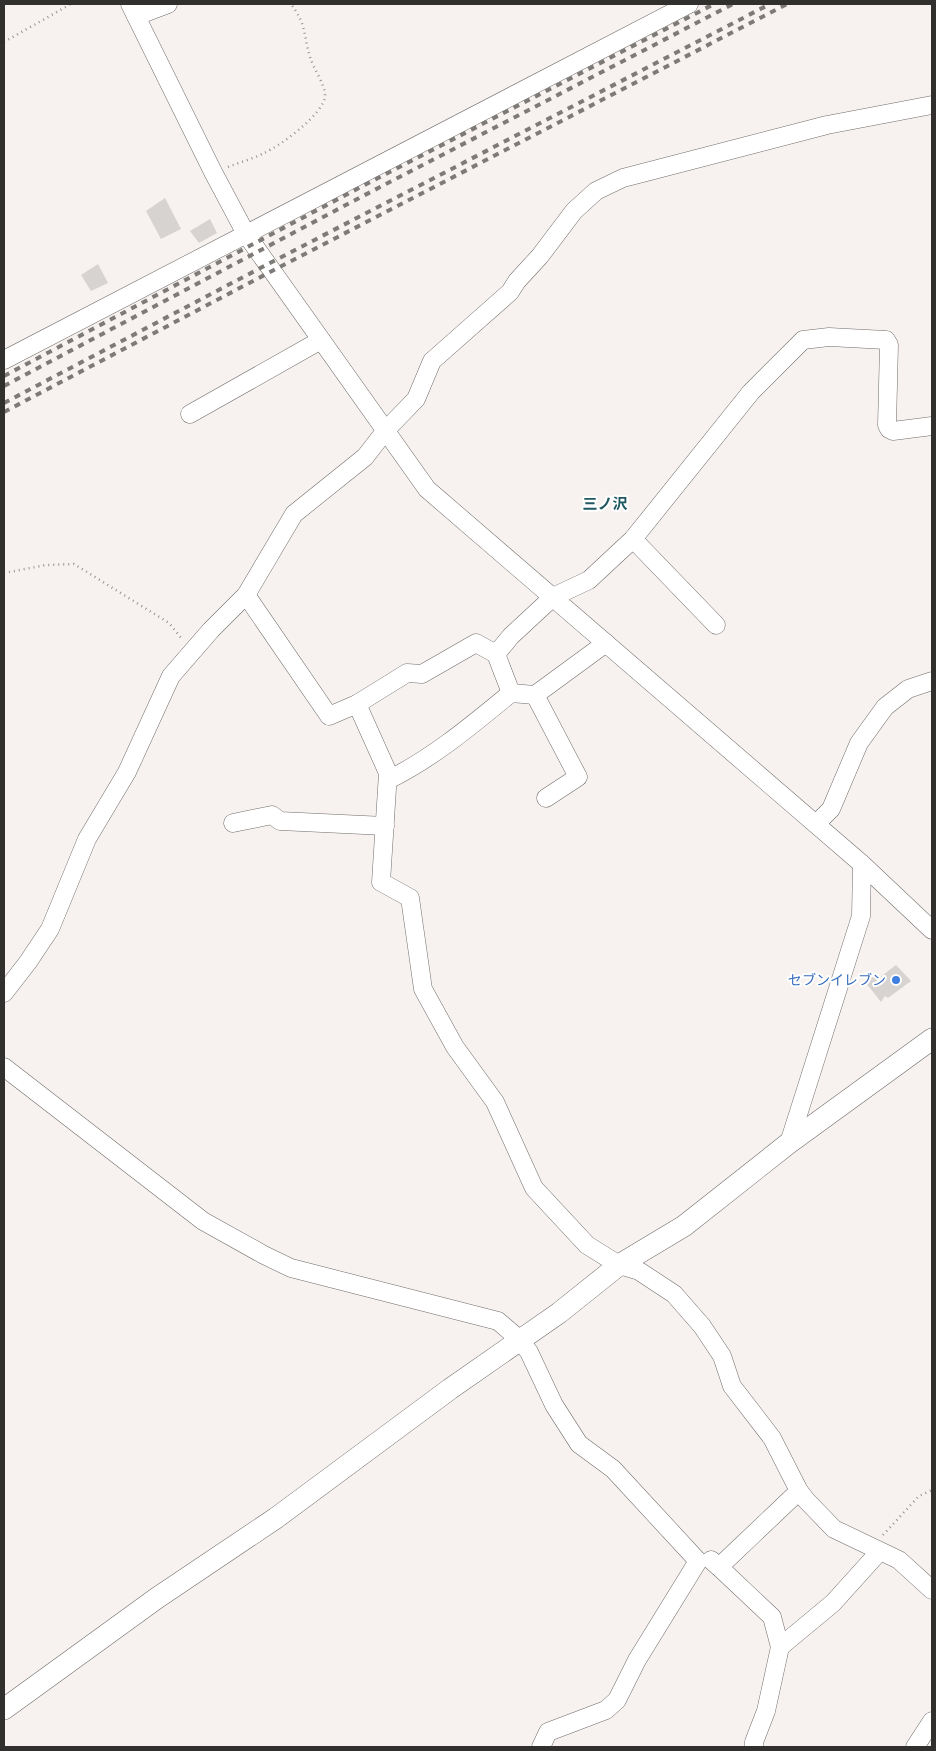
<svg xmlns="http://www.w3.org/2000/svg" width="936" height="1751" viewBox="0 0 936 1751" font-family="Ubuntu,'Noto Sans JP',sans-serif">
	<rect width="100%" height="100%" fill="#f7f2ef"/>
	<g fill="#d7d3d0">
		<path d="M165,198L181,229L161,239L146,211Z"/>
		<path d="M210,219L217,233L199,243L190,231Z"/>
		<path d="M98,264L108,283L91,291L81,275Z"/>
		<path d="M896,965L911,981L888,998L885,996L881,1002L866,983L876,974L879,978Z"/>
	</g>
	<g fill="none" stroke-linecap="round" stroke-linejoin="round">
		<defs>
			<g id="minor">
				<path d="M130,4L213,172L246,234L427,489L862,864L932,930"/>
				<path d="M136,16L168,4"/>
				<path d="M4,360L689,4"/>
				<path d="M190,414L321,340"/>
				<path d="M633,539L716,625"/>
				<path d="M246,595L329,716L357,704L388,773L381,882L410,898L423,989L455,1047L495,1102L534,1188L587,1245L619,1265L639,1271L674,1294L702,1326L722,1356L732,1386L772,1438L799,1491L806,1500L834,1529L899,1560L932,1590"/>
				<path d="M496,654L511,636L553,597L589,580L633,539L751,392L803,340L829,337L886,340L889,345L887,425L889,429L893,431L932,426"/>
				<path d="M535,695L578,777L546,798"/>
				<path d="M357,704L407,673L422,674L476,643L496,654L511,693"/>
				<path d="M388,780C433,758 472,725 511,693L535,695L606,643"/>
				<path d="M233,823L272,815L280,821L385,826"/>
				<path d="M816,824L831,809L859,743L885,707L908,689L932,681"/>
				<path d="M4,993L28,962L50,929L87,839L127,772L171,676L211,630L246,595L294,514L365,457L386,430L416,399L432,361L510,292L517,281L540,256L574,211L596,191L623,178L827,125L932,105"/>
				<path d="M4,1067L203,1221L264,1255L291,1268L498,1321L519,1339L529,1352L554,1405L579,1444L613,1469L698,1561"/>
				<path d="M789,1143L861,916L862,864"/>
				<path d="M711,1560L719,1567L799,1491"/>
				<path d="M719,1567L772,1617L780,1647L833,1603L879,1552"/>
				<path d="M541,1747L548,1732L606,1710L617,1700L637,1660L698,1561"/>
				<path d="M754,1747V1742L766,1711L780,1647"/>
				<path d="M915,1747L932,1721"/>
			</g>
			<path id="tertiary" d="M4,1709L157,1598L276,1518L450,1389L559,1313L619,1265L684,1226L789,1143L932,1039"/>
		</defs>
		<use href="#minor" stroke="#706c6a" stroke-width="19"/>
		<use href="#tertiary" stroke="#706c6a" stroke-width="22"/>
		<g stroke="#969391" stroke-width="2.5" stroke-dasharray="1 4" stroke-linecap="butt">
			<path d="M4,42L71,4"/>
			<path d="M228,167C240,162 253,159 264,153C280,146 324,114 325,96C326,86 313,68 310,57C303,33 307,26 291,4"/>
			<path d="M4,573L46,565L74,564L169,623L182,639"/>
			<path d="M883,1535L919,1496L932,1490"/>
		</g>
		<use href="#minor" stroke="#fff" stroke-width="18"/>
		<use href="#tertiary" stroke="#fff" stroke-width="21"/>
		<g stroke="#7d7a78" stroke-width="4" stroke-dasharray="6 6" stroke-linecap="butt">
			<path d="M4,376L357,189L714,4"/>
			<path d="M4,386L361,197L733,4"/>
			<path d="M4,403L268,264L770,4"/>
			<path d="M4,412L272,271L787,4"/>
		</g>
	</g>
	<circle fill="#3f7fe0" stroke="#fff" stroke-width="2" cx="896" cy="980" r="5"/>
	<g text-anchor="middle" stroke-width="4" stroke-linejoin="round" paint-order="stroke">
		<g font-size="14" fill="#366cbe" stroke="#fff" text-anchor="end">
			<text x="886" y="985">セブンイレブン</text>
		</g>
		<g font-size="15" font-weight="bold" fill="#1f5861" stroke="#fff">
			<text x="605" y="509">三ノ沢</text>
		</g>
	</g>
	<rect width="936" height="1751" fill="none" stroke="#32302f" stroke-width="10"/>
</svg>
